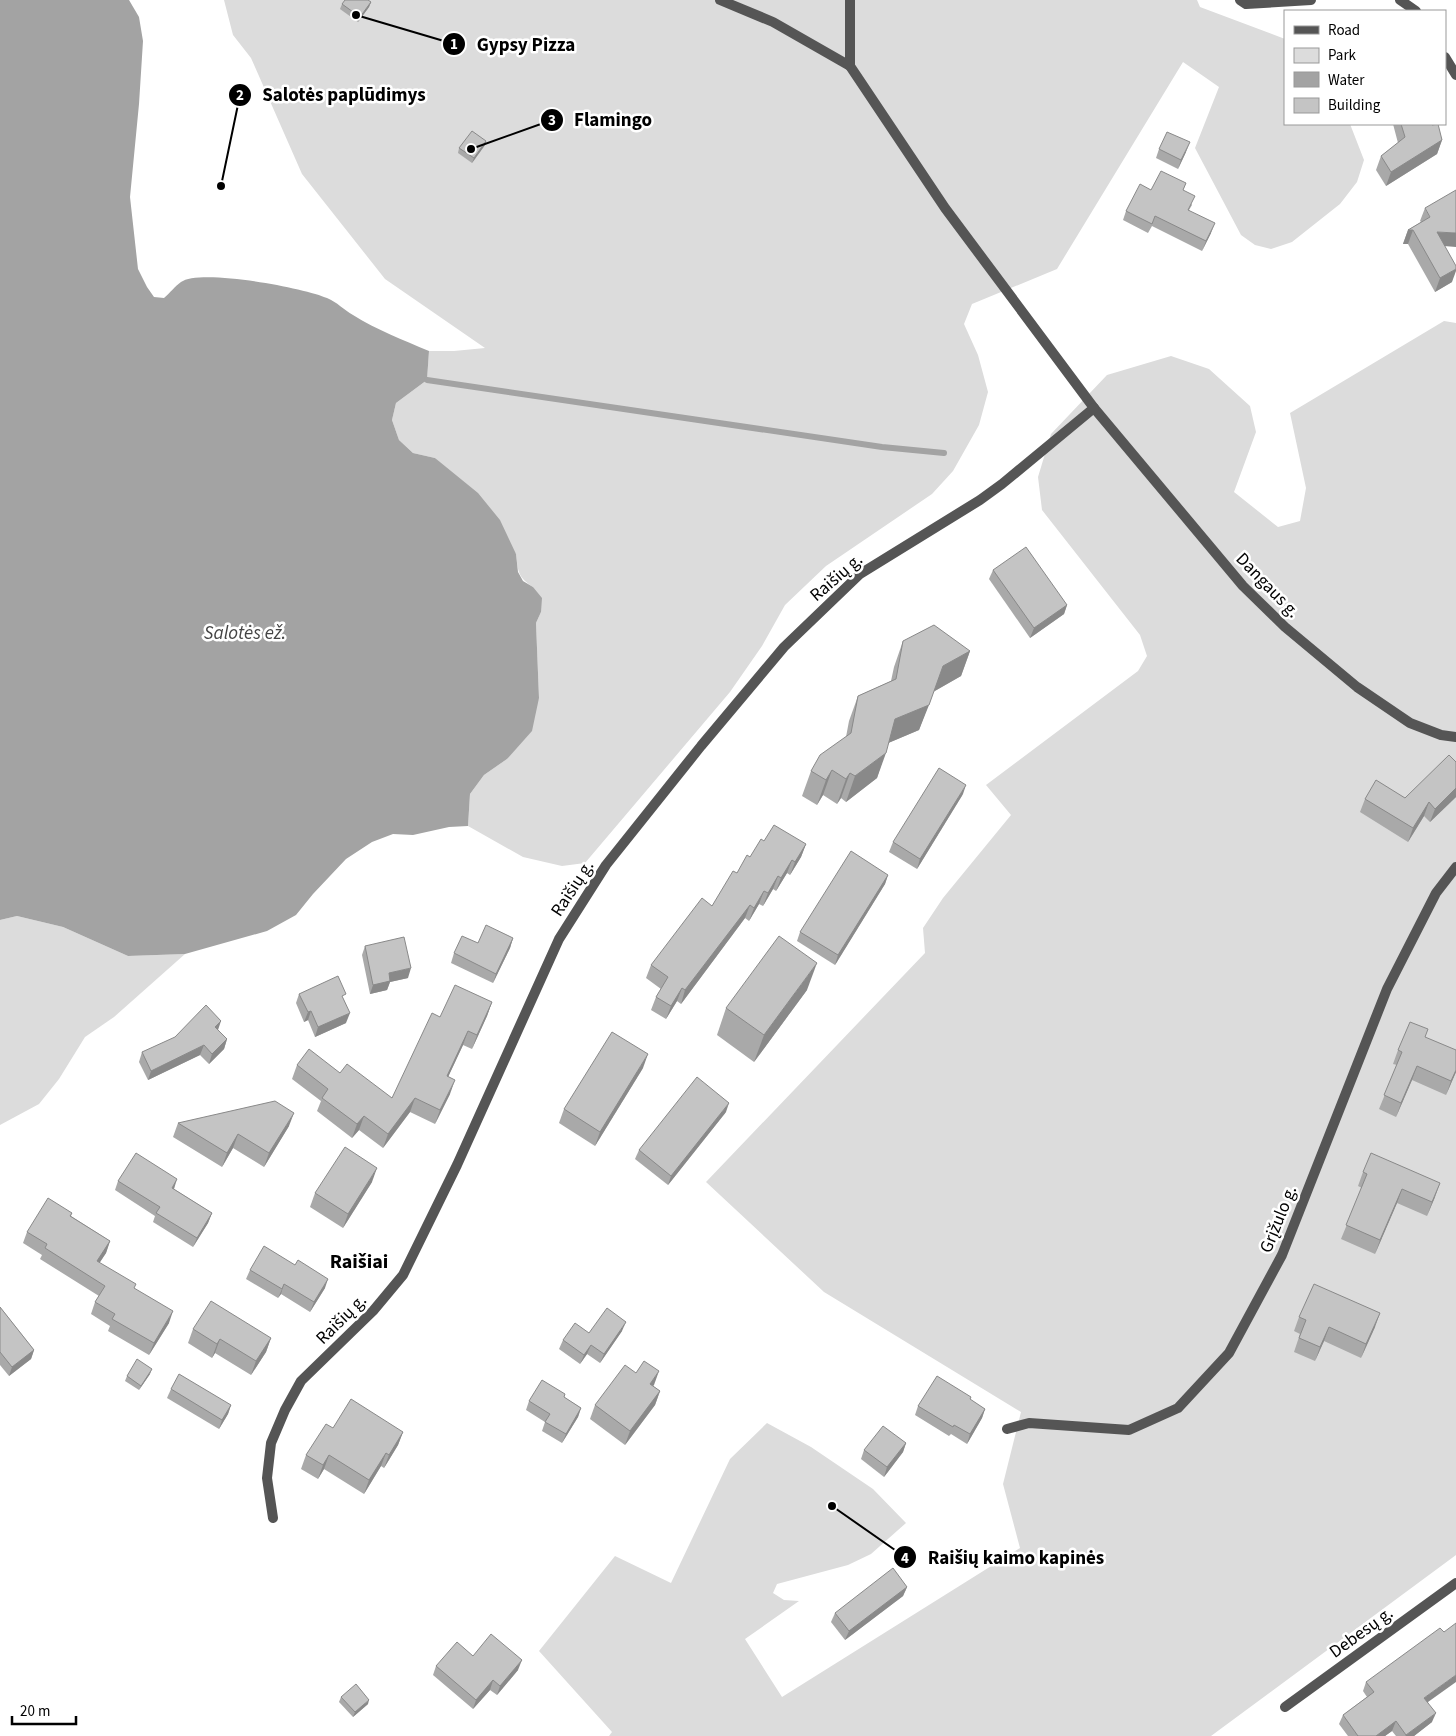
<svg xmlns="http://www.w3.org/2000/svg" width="1456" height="1736" viewBox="0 0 1456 1736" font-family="'Source Sans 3',sans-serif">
	<rect width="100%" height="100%" fill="#fff"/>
	<g fill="#dcdcdc">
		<path d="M224,0H1197L1200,7L1285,39V124H1350L1364,160L1357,182L1340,204L1292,242L1271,249L1255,245L1241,235L1195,148L1219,87L1183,62L1057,269L972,304L964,324L978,355L988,392L979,425L953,471L932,494L826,566L785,605L762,646L730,692L585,863L562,866L523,857L468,826L470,794L484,775L507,759L539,698L536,623L541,612L533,587C518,577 518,572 516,554L435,458L413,453L399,440L392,420L396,403L427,380L429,351H454L485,348L385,279L302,174L251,58L233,35Z"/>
		<path d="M1444,321L1456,323V1555L1211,1736H609L612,1732L539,1651L615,1556L671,1583L730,1459L767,1423L811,1447L873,1489L906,1523L871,1554L848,1565L777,1584L773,1593L784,1600L799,1601L745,1639L782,1697L1020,1548L1003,1484L1021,1412L824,1292L706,1182L925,953L923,928L943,898L1011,815L986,785L1138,671L1147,656L1140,635L1042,510L1038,477L1051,434L1107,375L1171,356L1209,369L1250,406L1256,432L1234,492L1278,527L1300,521L1306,488L1290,413Z"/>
		<path d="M17,916L63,927L128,956L185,954L114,1017L85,1037L59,1079L39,1104L0,1125V920Z"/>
	</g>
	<path fill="#a3a3a3" d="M0,0H129L139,17L143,41L139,104L130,197L138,269L147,287L154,297L164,298C170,293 175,286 181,282C200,268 305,288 327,298C337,302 344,310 353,315C377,330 403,340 429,351L427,380L396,403L392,420L399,440L413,453L435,458L478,493L500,520L516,554L518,572L523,581L533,587L542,598L541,612L536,623L539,698L532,731L507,759L484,775L470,794L468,826L449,827L413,835L393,834L372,842L346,859L313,894L296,915L267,931L185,954L128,956L63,927L17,916L0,920Z"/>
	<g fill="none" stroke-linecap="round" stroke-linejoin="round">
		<path stroke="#a3a3a3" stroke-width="6" d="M427,380L882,447L944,453"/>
		<g stroke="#555" stroke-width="10">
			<path d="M720,0L773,22L850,66"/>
			<path d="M850,0V66L945,208L1094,408L1243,586L1285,627L1357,687L1410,723L1441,735L1456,737"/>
			<path d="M1240,0L1246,4L1311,0"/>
			<path d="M1400,0L1416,11"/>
			<path d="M1445,57L1456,75"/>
			<path d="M1007,1429L1029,1423L1129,1430L1178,1408L1229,1353L1282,1255L1387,989L1436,893L1456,867"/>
			<path d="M273,1518L267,1478L271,1443L285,1410L301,1381L373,1311L403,1275L457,1165L559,939L606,865L701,746L784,647L860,574L980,500L1002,484L1094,408"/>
			<path d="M1285,1707L1456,1583"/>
		</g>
	</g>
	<g fill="#a9a9a9">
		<path d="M371,2L369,7L358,22L340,9L342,4Z"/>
		<path d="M1393,124H1431L1442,140L1437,154L1386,186L1376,170L1381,156L1398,143Z"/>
		<path d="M486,141L485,145L472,163L458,153L459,148Z"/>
		<path d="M1159,149L1186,152L1178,169L1156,158Z"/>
		<path d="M1186,183L1183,190L1192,205L1189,210L1211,233L1202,251L1152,226L1148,233L1123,220L1126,211L1151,190Z"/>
		<path d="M1425,208L1445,246L1452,282L1435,292L1408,244H1403L1408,230L1421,222L1420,221Z"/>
		<path d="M993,570L1067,605L1064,614L1030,638L989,579Z"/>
		<path d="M903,641L970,651L961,676L933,692L919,730L888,743L877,778L846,802L841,798L837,804L823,795L817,805L802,796L811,771L846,737L849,721L858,696L891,681L894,667Z"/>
		<path d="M1456,762V797L1430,822L1424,816L1408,842L1360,812L1365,799L1405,798Z"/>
		<path d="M963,794L917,869L889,852L893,842Z"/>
		<path d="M806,844L801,857L790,875L787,873L776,891L773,889L763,906L759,904L749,921L745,918L681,1004L677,1001L666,1019L651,1010L656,997L661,989L646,978L651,965L712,906L737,873L750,857Z"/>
		<path d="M888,875L885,884L835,965L797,941L800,932Z"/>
		<path d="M513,938L510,948L493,983L451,963L454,953L478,943Z"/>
		<path d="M365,946L408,978L390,982L387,990L370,994L362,955Z"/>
		<path d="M807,990L754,1062L717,1035L726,1008Z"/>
		<path d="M299,994L344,1000L346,1023L315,1037L308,1020L304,1022L296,1003Z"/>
		<path d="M492,1002L487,1016L472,1049L463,1045L448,1077L450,1094L435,1124L410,1112L383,1148L359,1130L352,1138L317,1111L321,1101L292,1079L297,1065L340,1073L392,1098L440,1017Z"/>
		<path d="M218,1030L227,1039L224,1049L209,1064L200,1055L148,1080L139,1062L142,1052Z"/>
		<path d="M1425,1037L1456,1072L1446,1095L1412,1080L1396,1117L1379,1109L1397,1065L1393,1064L1398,1050Z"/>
		<path d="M643,1068L595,1146L559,1123L564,1109Z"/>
		<path d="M726,1112L668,1185L635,1159L639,1150Z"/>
		<path d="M178,1123L289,1126L264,1167L233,1148L222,1167L173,1137Z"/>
		<path d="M1363,1172L1435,1197L1427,1216L1397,1203L1375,1254L1341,1239L1362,1188L1358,1186Z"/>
		<path d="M118,1181L174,1189L212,1213L208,1223L193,1247L153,1222L155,1216L115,1190Z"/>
		<path d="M372,1182L343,1228L310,1207L315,1193Z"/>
		<path d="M72,1213L71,1216L110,1241L106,1253L99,1263L134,1288L169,1323L149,1355L108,1331L110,1326L91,1314L95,1302L99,1296L40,1259L42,1255L23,1243L27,1232Z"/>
		<path d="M250,1270L325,1288L310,1312L281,1294L278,1298L246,1279Z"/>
		<path d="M0,1307L34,1350L31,1359L9,1376L0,1365Z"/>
		<path d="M1299,1317L1375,1327L1361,1358L1324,1341L1315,1361L1294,1352L1300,1334L1294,1331Z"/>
		<path d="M193,1329L271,1338L266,1352L251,1375L215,1353L212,1358L188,1343Z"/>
		<path d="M622,1331L600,1363L587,1354L580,1364L559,1349L563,1340L589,1333Z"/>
		<path d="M150,1374L139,1390L125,1381L127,1376Z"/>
		<path d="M653,1386L660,1391L655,1405L625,1445L590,1419L595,1405Z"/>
		<path d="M171,1389L231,1405L228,1414L219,1429L167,1398Z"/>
		<path d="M564,1397L581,1408L578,1417L562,1443L542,1431L545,1422L526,1410L529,1401Z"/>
		<path d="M971,1397L970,1400L985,1409L982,1418L967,1444L951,1434L949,1436L915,1415L918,1406Z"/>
		<path d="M333,1428L403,1432L398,1445L384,1468L381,1466L364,1494L324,1469L318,1479L301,1469L306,1455Z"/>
		<path d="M906,1443L903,1452L884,1477L861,1459L864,1450Z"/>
		<path d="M907,1587L903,1596L845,1640L831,1622L835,1613Z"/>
		<path d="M473,1656L518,1670L497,1695L490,1690L473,1709L433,1675L436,1666Z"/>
		<path d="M1366,1682L1428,1702L1432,1722L1414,1736H1396L1392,1731L1385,1736H1348L1339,1724L1343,1715L1367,1697L1363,1691Z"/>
		<path d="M341,1697L368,1704L353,1717L339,1702Z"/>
	</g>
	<g fill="#898989">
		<path d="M371,2L369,7L358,22L360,17Z"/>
		<path d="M1442,140L1437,154L1386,186L1391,172Z"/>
		<path d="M486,141L485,145L472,163L474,158Z"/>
		<path d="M1190,142L1186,152L1178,169L1181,160Z"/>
		<path d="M1215,223L1211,233L1202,251L1206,241Z"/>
		<path d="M1408,230H1413L1408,244H1403Z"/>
		<path d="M1437,232L1456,233V247L1432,245Z"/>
		<path d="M1456,269V271L1452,282L1435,292L1440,278Z"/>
		<path d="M1067,605L1064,614L1030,638L1034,628Z"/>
		<path d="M970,651L961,676L933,692L943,666Z"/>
		<path d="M929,705L919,730L886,744L895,719Z"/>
		<path d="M886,753L877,778L846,802L855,776Z"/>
		<path d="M832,770L823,795L817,805L826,780Z"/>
		<path d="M850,773L841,798L837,804L846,779Z"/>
		<path d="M966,785L963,794L917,869L920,859Z"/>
		<path d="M1456,788V797L1430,822L1435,809Z"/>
		<path d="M1429,802L1424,816L1408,842L1413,828Z"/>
		<path d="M806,844L801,857L790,875L795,862Z"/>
		<path d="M792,860L787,873L776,891L781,878Z"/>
		<path d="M888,875L885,884L835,965L838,955Z"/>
		<path d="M778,876L773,889L763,906L768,893Z"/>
		<path d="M764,891L759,904L749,921L754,908Z"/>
		<path d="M750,905L745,918L681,1004L685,990Z"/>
		<path d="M513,938L510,948L493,983L496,974Z"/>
		<path d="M817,963L807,990L754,1062L764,1035Z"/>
		<path d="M411,968L408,978L390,982L387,990L370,994L373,985L389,973Z"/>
		<path d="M682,988L677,1001L666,1019L671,1006Z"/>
		<path d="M492,1002L487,1016L472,1049L477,1035Z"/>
		<path d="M311,1011L308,1020L304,1022L308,1012Z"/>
		<path d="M350,1013L346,1023L315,1037L318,1027Z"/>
		<path d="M221,1021L218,1030L215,1027Z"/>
		<path d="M468,1031L463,1045L442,1090L447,1076Z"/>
		<path d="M227,1039L224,1049L209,1064L212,1054Z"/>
		<path d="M204,1045L200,1055L148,1080L151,1071Z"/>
		<path d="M648,1054L643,1068L595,1146L600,1132Z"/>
		<path d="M1417,1066L1412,1080L1396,1117L1401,1103Z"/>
		<path d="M1456,1070V1072L1446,1095L1451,1081Z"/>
		<path d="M455,1080L450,1094L435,1124L440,1110Z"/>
		<path d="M415,1098L410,1112L383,1148L388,1134Z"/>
		<path d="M729,1103L726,1112L668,1185L671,1176Z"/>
		<path d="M294,1113L289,1126L264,1167L269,1153Z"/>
		<path d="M364,1116L359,1130L352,1138L357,1124Z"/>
		<path d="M238,1134L233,1148L222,1167L227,1153Z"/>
		<path d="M377,1168L372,1182L343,1228L348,1214Z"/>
		<path d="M177,1179L174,1189L168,1197L172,1188Z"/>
		<path d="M1440,1183L1435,1197L1427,1216L1432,1202Z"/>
		<path d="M1402,1189L1397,1203L1375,1254L1380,1240Z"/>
		<path d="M212,1213L208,1223L193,1247L197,1238Z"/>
		<path d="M110,1241L106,1253L93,1273L97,1261Z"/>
		<path d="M328,1279L325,1288L310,1312L314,1302Z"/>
		<path d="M284,1284L281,1294L278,1298L282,1289Z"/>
		<path d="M173,1311L169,1323L149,1355L154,1343Z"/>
		<path d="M1380,1313L1375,1327L1361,1358L1366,1344Z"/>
		<path d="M626,1322L622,1331L600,1363L604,1354Z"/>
		<path d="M1329,1327L1324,1341L1315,1361L1320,1347Z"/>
		<path d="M271,1338L266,1352L251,1375L256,1361Z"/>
		<path d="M220,1339L215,1353L212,1358L217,1344Z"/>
		<path d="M591,1345L587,1354L580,1364L584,1355Z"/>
		<path d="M34,1350L31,1359L9,1376L12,1367Z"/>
		<path d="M152,1369L150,1374L139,1390L141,1386Z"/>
		<path d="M659,1371L654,1385L645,1397L650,1384Z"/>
		<path d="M660,1391L655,1405L625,1445L630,1431Z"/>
		<path d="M231,1405L228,1414L219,1429L222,1420Z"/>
		<path d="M581,1408L578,1417L562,1443L566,1434Z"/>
		<path d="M985,1409L982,1418L967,1444L970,1434Z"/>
		<path d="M403,1432L398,1445L384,1468L389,1455Z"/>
		<path d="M906,1443L903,1452L884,1477L887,1467Z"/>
		<path d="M386,1453L381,1466L364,1494L369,1480Z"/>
		<path d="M329,1455L324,1469L318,1479L323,1465Z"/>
		<path d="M907,1587L903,1596L845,1640L849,1631Z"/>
		<path d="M522,1660L518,1670L497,1695L500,1686Z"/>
		<path d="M1456,1675V1682L1421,1707L1424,1698Z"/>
		<path d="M493,1680L490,1690L473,1709L476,1700Z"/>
		<path d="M369,1700L368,1704L353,1717L355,1712Z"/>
		<path d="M1436,1713L1432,1722L1414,1736H1405Z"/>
		<path d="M1396,1721L1392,1731L1385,1736H1376Z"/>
	</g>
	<g fill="#c4c4c4" stroke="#898989">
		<path d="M345,0H368L371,2L360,17L342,4Z"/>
		<path d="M1401,124H1431L1432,125L1438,124L1442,140L1391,172L1381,156L1405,137Z"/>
		<path d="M472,131L486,141L474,158L459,148Z"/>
		<path d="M1167,132L1190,142L1181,160L1159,149Z"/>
		<path d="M1161,171L1186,183L1183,190L1195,196L1188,210L1215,223L1206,241L1155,216L1152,224L1126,211L1140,184L1151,190Z"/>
		<path d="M1456,190V233L1437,232L1456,266V269L1440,278L1413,230H1408L1430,217L1425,208Z"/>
		<path d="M1026,547L1067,605L1034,628L993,570Z"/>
		<path d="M934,625L970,651L943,666L929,705L895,719L886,753L855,776L850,773L846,779L832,770L826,780L811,771L820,755L851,733L858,696L896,679L903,641Z"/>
		<path d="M1449,755L1456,762V788L1435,809L1429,802L1413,828L1365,799L1376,780L1405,798Z"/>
		<path d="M939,768L966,785L920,859L893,842Z"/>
		<path d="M774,825L806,844L795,862L792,860L781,878L778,876L768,893L764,891L754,908L750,905L685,990L682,988L671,1006L656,997L668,977L651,965L702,898L712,906L733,871L737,873L747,855L750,857L761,839L764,841Z"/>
		<path d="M851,851L888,875L838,955L800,932Z"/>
		<path d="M486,925L513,938L496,974L454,953L462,936L478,943Z"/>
		<path d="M779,936L817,963L764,1035L726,1008Z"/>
		<path d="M404,937L411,968L389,973L390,981L373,985L365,946Z"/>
		<path d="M338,976L346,994L342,996L350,1013L318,1027L311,1011L308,1012L299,994Z"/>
		<path d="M455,985L492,1002L477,1035L468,1031L447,1076L455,1080L440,1110L415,1098L388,1134L364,1116L357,1124L322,1098L328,1089L297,1065L309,1049L340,1073L347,1064L392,1098L432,1013L440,1017Z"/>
		<path d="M206,1005L221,1021L215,1027L227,1039L212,1054L204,1045L151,1071L142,1052L175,1037Z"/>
		<path d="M1410,1022L1428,1029L1425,1037L1456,1050V1070L1451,1081L1417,1066L1401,1103L1384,1095L1402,1052L1398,1050Z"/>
		<path d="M612,1032L648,1054L600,1132L564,1109Z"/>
		<path d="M697,1077L729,1103L671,1176L639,1150Z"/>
		<path d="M275,1101L294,1113L269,1153L238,1134L227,1153L178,1123Z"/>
		<path d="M345,1147L377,1168L348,1214L315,1193Z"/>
		<path d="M136,1153L177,1179L172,1188L212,1213L197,1238L156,1213L160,1207L118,1181Z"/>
		<path d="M1371,1153L1440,1183L1432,1202L1402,1189L1380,1240L1346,1225L1367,1174L1363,1172Z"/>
		<path d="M48,1198L72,1213L70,1216L110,1241L97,1261L136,1284L134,1288L173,1311L154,1343L112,1319L115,1314L95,1302L105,1286L45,1248L47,1244L27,1232Z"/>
		<path d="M264,1246L295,1265L298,1260L328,1279L314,1302L284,1284L282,1289L250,1270Z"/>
		<path d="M1314,1284L1380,1313L1366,1344L1329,1327L1320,1347L1299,1338L1306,1320L1299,1317Z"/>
		<path d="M211,1301L271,1338L256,1361L220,1339L217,1344L193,1329Z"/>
		<path d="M0,1307L34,1350L12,1367L0,1352Z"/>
		<path d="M607,1308L626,1322L604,1354L591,1345L584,1355L563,1340L575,1323L589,1333Z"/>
		<path d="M137,1359L152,1369L141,1386L127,1376Z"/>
		<path d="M644,1361L659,1371L650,1384L660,1391L630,1431L595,1405L625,1365L636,1373Z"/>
		<path d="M179,1374L231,1405L222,1420L171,1389Z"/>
		<path d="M937,1376L971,1397L970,1399L985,1409L970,1434L954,1425L953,1427L918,1406Z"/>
		<path d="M542,1380L565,1394L564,1397L581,1408L566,1434L545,1422L550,1414L529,1401Z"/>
		<path d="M351,1399L403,1432L389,1455L386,1453L369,1480L329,1455L323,1465L306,1455L326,1424L333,1428Z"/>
		<path d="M883,1426L906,1443L887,1467L864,1450Z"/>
		<path d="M893,1568L907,1587L849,1631L835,1613Z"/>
		<path d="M1456,1623V1675L1424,1698L1436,1713L1406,1735L1396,1721L1376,1736H1358L1343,1715L1374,1692L1366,1682L1440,1628L1444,1632Z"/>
		<path d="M491,1634L522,1660L500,1686L493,1680L476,1700L436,1666L457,1642L473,1656Z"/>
		<path d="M356,1684L369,1700L355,1712L341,1697Z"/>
	</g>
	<g text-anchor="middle" stroke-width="5" stroke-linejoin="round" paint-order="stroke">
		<g font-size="18" fill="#000" stroke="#fff">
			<text transform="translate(836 577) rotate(-41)" y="6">Raišių g.</text>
			<text transform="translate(1268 585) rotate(46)" y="6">Dangaus g.</text>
			<text transform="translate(572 888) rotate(-57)" y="6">Raišių g.</text>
			<text transform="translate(1278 1219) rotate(-68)" y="6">Grįžulo g.</text>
			<text transform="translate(341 1319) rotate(-45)" y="6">Raišių g.</text>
			<text transform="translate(1361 1632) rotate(-36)" y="6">Debesų g.</text>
		</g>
		<g font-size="19" font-style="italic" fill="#444" stroke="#fff">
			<text x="245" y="639">Salotės ež.</text>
		</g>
		<g font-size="20" font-weight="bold" fill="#000" stroke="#fff">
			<text x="359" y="1268">Raišiai</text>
		</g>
	</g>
	<path fill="none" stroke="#000" stroke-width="2" d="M356 15L454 44M221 186L240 95M471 149L552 120M832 1506L905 1557"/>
	<g fill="#000" stroke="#fff" stroke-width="2">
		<circle cx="356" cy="15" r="5"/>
		<circle cx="221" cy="186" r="5"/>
		<circle cx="471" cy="149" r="5"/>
		<circle cx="832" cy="1506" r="5"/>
		<circle cx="454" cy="44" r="12"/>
		<circle cx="240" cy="95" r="12"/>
		<circle cx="552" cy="120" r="12"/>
		<circle cx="905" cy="1557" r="12"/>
	</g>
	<g font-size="15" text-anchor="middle" font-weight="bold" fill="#fff">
		<text x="454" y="49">1</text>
		<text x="240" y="100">2</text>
		<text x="552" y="125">3</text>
		<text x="905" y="1563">4</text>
	</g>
	<g font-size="19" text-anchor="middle" font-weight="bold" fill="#000" stroke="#fff" stroke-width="5" stroke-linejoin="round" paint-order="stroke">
		<text x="526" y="51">Gypsy Pizza</text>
		<text x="344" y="101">Salotės paplūdimys</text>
		<text x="613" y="126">Flamingo</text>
		<text x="1016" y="1564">Raišių kaimo kapinės</text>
	</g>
	<rect x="1284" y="10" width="162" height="115" fill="#ffffff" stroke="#999999"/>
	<rect x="1294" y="26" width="25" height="8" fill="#555555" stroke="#999999"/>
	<text x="1328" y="35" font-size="15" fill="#000000">Road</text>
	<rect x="1294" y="48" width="25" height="15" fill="#dcdcdc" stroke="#999999"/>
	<text x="1328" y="60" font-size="15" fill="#000000">Park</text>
	<rect x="1294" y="72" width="25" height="15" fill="#a3a3a3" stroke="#999999"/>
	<text x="1328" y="85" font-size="15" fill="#000000">Water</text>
	<rect x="1294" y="98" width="25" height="15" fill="#c4c4c4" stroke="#999999"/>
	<text x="1328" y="110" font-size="15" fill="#000000">Building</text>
	<path d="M12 1716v8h64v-8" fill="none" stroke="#000000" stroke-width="2.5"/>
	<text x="20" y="1716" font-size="15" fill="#000000" stroke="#ffffff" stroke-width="4" paint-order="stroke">20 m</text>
</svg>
